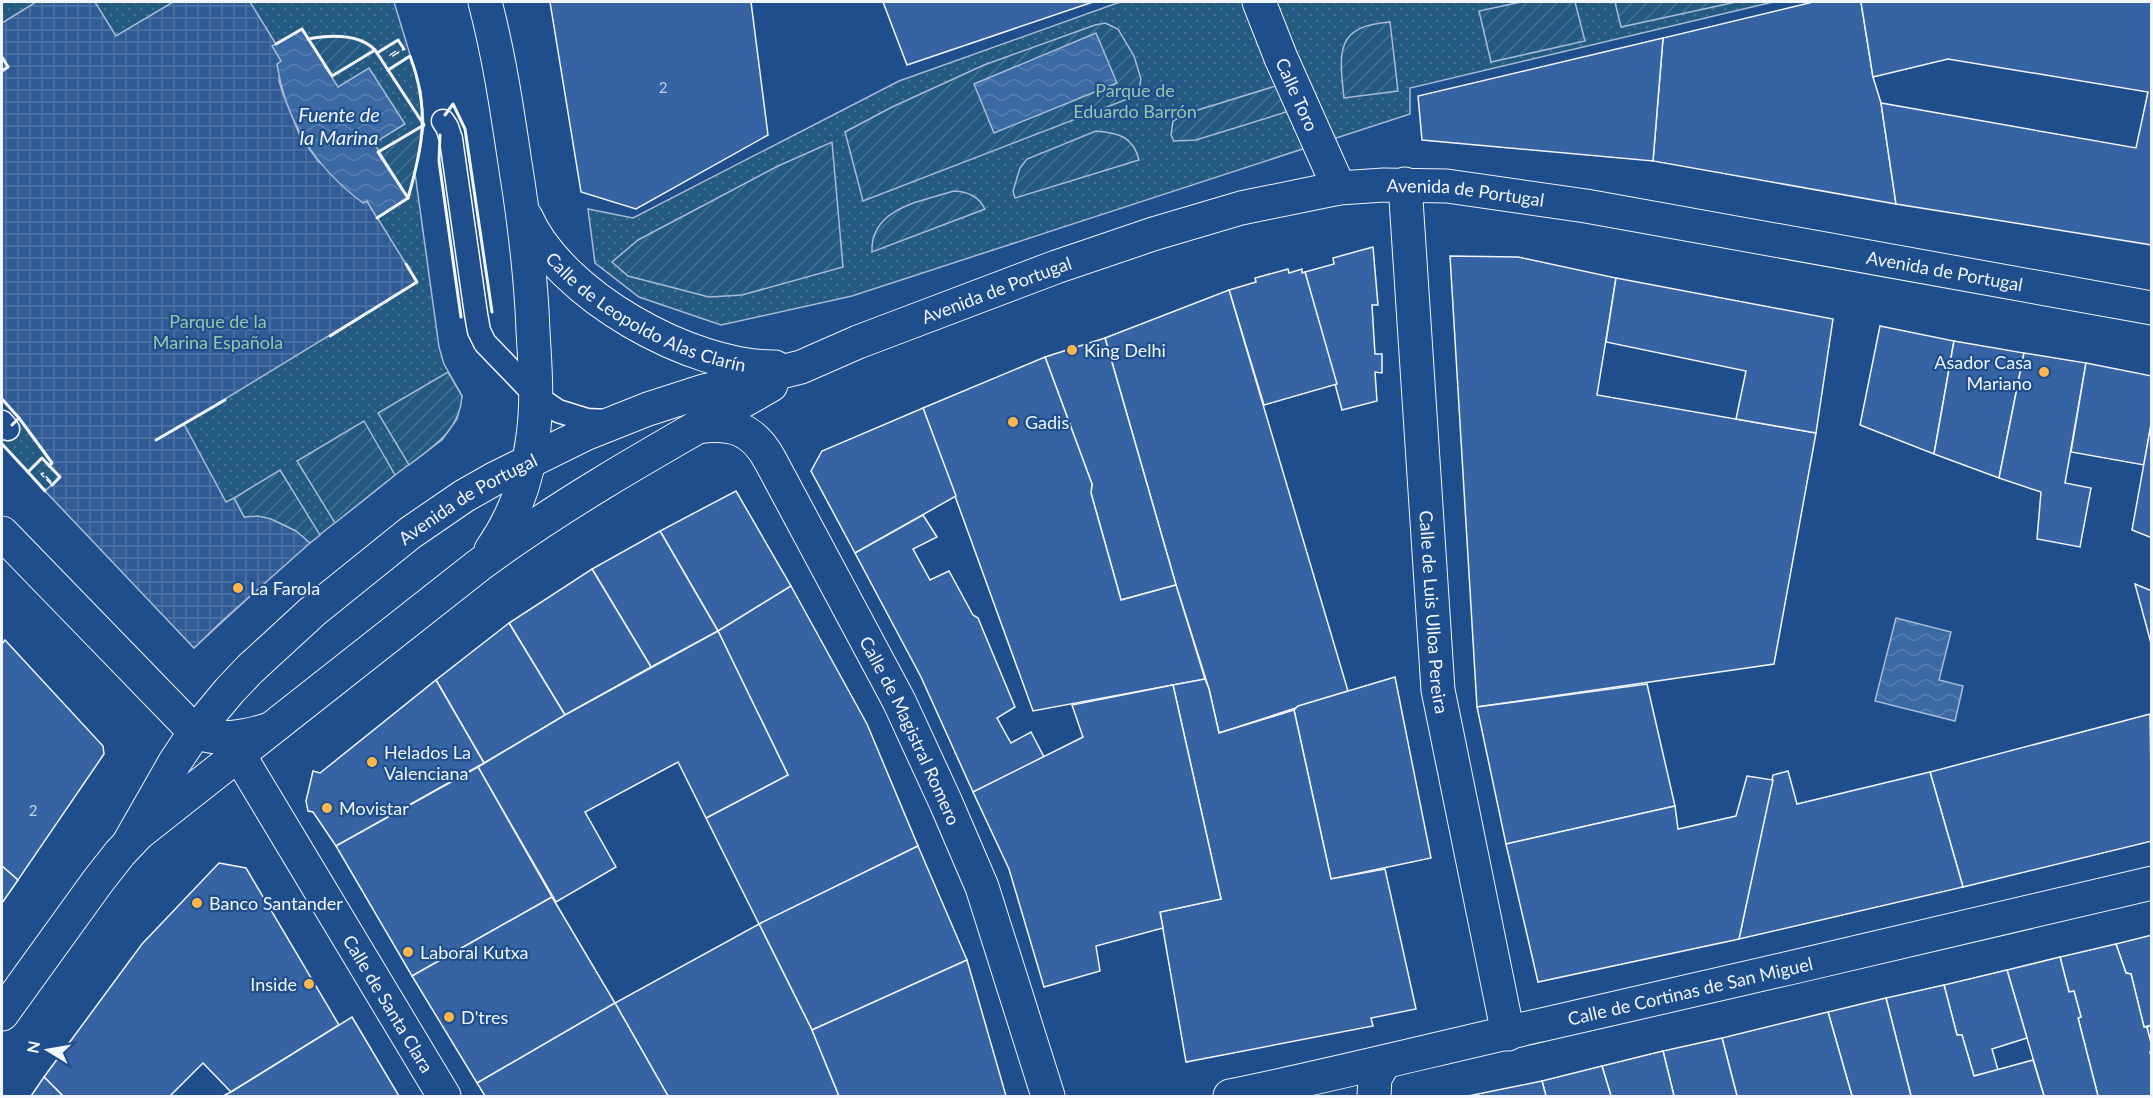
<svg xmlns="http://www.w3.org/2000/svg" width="2153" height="1098" viewBox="0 0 2153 1098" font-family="Lato,sans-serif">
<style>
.park{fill:url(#park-dots);stroke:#a8bbd7;stroke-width:1.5}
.garden{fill:url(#garden-furrows);stroke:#a8bbd7;stroke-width:1.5}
.plaza{fill:url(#plaza-grid);stroke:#a8bbd7;stroke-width:1.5}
.water{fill:url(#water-waves);stroke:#a8bbd7;stroke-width:1.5}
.building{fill:#3563a3;stroke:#f2f6ff;stroke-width:1.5}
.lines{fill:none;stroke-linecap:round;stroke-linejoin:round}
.lane-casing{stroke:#f2f6ff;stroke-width:25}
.street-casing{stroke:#f2f6ff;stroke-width:35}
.secondary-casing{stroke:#f2f6ff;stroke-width:35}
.lane{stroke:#1f4e8c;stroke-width:22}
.street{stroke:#1f4e8c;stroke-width:33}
.secondary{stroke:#1f4e8c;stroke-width:33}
.fence{stroke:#f2f6ff;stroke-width:1.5;stroke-dasharray:8 3;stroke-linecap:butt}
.wall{stroke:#f2f6ff;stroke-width:3}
.poi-dot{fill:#ffb74d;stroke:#1f4e8c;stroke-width:2}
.labels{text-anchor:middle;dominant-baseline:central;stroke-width:4.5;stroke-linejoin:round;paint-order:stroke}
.number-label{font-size:15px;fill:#c3d1e8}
.park-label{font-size:18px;fill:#97c8a6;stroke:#1f4e8c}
.street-label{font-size:18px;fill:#f2f6ff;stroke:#1f4e8c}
.poi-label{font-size:18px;fill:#f2f6ff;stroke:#1f4e8c;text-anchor:start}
.water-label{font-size:20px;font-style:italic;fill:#f2f6ff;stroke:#1f4e8c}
</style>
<defs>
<pattern id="park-dots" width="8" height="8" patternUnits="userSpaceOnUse" patternTransform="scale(1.5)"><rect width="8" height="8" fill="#245a82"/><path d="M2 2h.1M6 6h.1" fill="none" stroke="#447295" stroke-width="1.8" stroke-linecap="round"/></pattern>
<pattern id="garden-furrows" width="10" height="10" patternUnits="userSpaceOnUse" patternTransform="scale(1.5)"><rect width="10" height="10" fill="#245a82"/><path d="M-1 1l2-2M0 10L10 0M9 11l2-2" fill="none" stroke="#447295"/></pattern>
<pattern id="plaza-grid" width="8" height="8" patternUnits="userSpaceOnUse" patternTransform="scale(1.5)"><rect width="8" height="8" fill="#305b95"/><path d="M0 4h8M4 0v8" fill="none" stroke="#4e73a5"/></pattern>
<pattern id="water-waves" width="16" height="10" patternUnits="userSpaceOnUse" patternTransform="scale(1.5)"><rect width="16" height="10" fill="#3b69a3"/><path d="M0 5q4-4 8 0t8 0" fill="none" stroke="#587fb1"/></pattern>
</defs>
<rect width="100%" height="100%" fill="#1f4e8c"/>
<g class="park">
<polygon points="2,2 394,2 421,91 424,125 415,173 439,347 444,364 462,396 457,419 442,440 395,475 298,552 194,648 2,444 2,435 19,418 2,399"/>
<polygon points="1120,2 1773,2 1410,88 1410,114 852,296 721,325 639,297 595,263 588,209 633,218 899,81"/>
</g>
<g class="garden">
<polygon points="1521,2 1575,2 1585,41 1491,62 1479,11"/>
<polygon points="1615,2 1736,2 1621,27"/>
<path d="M 1390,22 L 1398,91 L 1344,98 C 1339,52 1335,26 1390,22 Z"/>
<polygon points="1105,23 1118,29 1134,56 1141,79 1138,95 863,201 845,132 892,107 984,65 1095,25"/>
<path d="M 324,36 C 342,36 362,37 375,50 L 332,76 L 308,39 Z"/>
<polygon points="1282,84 1309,105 1196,140 1174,141 1171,135 1173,121 1185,114"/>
<polygon points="424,125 420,151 408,198 379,152"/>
<path d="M 1096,131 C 1118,133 1133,136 1139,160 L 1015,198 L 1013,191 L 1020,168 L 1027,159 Z"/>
<polygon points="832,142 843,267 742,295 709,297 628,276 612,262 638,240 778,166"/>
<path d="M 954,191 C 969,192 978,196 985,209 L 872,252 C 870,208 922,201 954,191 Z"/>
<path d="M 448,372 L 462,396 C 460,430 434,446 409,465 L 378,413 Z"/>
<polygon points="364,421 395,475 335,523 297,461"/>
<path d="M 280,470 L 320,535 L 310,543 C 290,526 271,516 244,517 L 234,498 Z"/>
</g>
<polygon class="plaza" points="36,2 95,2 116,36 173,2 250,2 276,44 281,61 279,81 283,94 300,136 318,161 367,201 417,282 184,424 226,502 234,498 244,517 258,516 271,519 296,531 310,543 222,621 194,648 45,491 60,477 49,466 52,462 19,418 2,399 2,23"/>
<g class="water">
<path d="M 302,29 L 338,87 L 369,68 L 405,124 L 374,143 L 408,198 L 377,218 L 367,201 L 363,203 C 316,168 286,122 277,64 L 281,61 L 272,46 Z"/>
<polygon points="1096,33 1117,83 994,133 974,84"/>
<polygon points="1896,618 1951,632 1939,680 1963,686 1955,721 1875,701"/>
</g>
<g class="building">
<polygon points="550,2 751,2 768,135 636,209 581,192"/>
<polygon points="883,2 1093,2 907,65"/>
<polygon points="1813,2 1861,2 1873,77 1881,103 1896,204 1653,161 1663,38"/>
<polygon points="1861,2 2152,2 2152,245 1896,204 1881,103 2136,148 2148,92 1948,59 1873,77"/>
<polygon points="1663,38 1653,161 1422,140 1418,96"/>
<polygon points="1373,247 1378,305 1372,305 1375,354 1382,354 1382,373 1375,372 1377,401 1342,410 1305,272 1334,264 1333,258"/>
<polygon points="1450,256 1518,257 1616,278 1597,395 1816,433 1774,664 1477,707"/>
<polygon points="1288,269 1289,273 1302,269 1302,273 1305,272 1337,384 1264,405 1229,290 1256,282 1255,278"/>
<polygon points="1616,278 1833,319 1816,433 1736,419 1746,371 1606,342"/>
<polygon points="1229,290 1348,691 1219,733 1209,689 1176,585 1105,338"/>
<polygon points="1880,326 1954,341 1934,454 1860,425"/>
<polygon points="1105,338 1176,585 1121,600 1091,493 1092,484 1045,357"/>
<polygon points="1954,341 2024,353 1999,478 1934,454"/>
<polygon points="2024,353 2086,363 2065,483 2091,488 2080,547 2037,539 2041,492 1999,478"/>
<polygon points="1045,357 1092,484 1091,493 1121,600 1176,585 1205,679 1033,711 923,408"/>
<polygon points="2086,363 2152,376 2152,419 2144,465 2071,452"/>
<polygon points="923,408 956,496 855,553 811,471 822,451"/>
<polygon points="2152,419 2152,538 2132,530"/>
<polygon points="736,491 791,586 718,631 660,531"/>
<polygon points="923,515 937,537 913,549 930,580 949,571 973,615 978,618 1015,707 997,718 1011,743 1031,732 1044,757 973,792 921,677 855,553"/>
<polygon points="660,531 718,631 651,667 592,569"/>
<polygon points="592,569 651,667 565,715 509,623"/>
<polygon points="2135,584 2152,591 2152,647"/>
<polygon points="791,586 867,724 918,846 759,924 706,818 788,775 718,631"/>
<polygon points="509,623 565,715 484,763 436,680"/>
<polygon points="718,631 788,775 706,818 678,762 585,812 616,867 556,902 478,767 565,715"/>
<polygon points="5,640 103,746 104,754 18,880 2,866 2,644"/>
<polygon points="1395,677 1431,858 1331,879 1294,710 1298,706"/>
<polygon points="1205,679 1209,689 1219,733 1294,710 1331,879 1385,869 1416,1009 1371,1018 1373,1026 1186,1062 1160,912 1221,899 1173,685"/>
<polygon points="436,680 484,763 336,846 313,812 308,811 306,801 313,771 320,773"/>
<polygon points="1647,684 1675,806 1506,844 1477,707"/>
<polygon points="1173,685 1221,899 1160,912 1163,928 1096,946 1100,971 1044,987 1009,869 973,792 1083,737 1072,705"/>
<polygon points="2150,714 2152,841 1963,887 1930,772"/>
<polygon points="478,767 552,897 412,976 336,846"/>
<polygon points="1788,771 1797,804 1930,772 1963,887 1739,939 1773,775"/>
<polygon points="1747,776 1773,780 1739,939 1538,982 1506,844 1675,806 1678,829 1736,816"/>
<polygon points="918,846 967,960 812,1030 759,924"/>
<polygon points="219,863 246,868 339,1025 231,1092 203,1063 170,1096 63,1096 44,1077 142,944"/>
<polygon points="2,866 18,880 2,903"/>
<polygon points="552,897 615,1003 477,1083 412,976"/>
<polygon points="759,924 812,1030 839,1096 668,1096 615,1003"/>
<polygon points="2152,935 2152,1025 2144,1027 2131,974 2126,973 2116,944"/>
<polygon points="2116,944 2126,973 2131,974 2144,1027 2147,1027 2152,1046 2152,1052 2150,1052 2152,1061 2152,1096 2098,1096 2078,1018 2081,1017 2074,991 2069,992 2060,957"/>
<polygon points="2060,957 2069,992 2074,991 2081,1017 2078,1018 2098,1096 2044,1096 2007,970"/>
<polygon points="967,960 1006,1096 839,1096 812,1030"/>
<polygon points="2007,970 2027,1038 1992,1049 1998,1070 1974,1076 1962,1035 1957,1035 1944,985"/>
<polygon points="1944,985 1957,1035 1962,1035 1974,1076 2033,1060 2044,1096 1911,1096 1886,998"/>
<polygon points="1886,998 1911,1096 1852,1096 1828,1012"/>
<polygon points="615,1003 668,1096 485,1096 477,1083"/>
<polygon points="1828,1012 1852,1096 1737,1096 1722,1038"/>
<polygon points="352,1017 399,1096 223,1096 231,1092"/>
<polygon points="2152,1025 2152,1046 2147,1027"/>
<polygon points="1722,1038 1737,1096 1674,1096 1663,1051"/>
<polygon points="1663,1051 1674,1096 1611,1096 1602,1066"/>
<polygon points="1602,1066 1611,1096 1546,1096 1542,1081"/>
<polygon points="44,1077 63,1096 31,1096"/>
<polygon points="1542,1081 1546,1096 1468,1096"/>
</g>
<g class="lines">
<g class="lane-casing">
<g id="lane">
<polyline points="443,121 447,127 451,139 476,314 479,331 485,343 536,396 558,411 587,420 608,421"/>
<polyline points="2,422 8,429"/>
</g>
</g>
<g class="street-casing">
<g id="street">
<path id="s1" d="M 1259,2 L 1281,58 L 1339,188"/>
<path id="s2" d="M 1405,184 L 1438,690 L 1508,1034"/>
<path id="s3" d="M 697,427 C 731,422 753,428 770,460 L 899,701 L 946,803 L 982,887 L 1048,1096"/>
<path id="s4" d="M 239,755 L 444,1096"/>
<path id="s5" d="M 1230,1096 C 1338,1074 1443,1047 1550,1023 C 1751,977 1951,931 2152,883"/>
<polyline points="1374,1096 1375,1078 1384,1063"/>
</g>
</g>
<g class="secondary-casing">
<g id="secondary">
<path d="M 485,2 C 499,55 507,109 515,163 C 524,219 531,274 533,331 C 535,366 538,401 533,436 C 528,478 515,516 491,550"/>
<path id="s6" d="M 526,217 C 560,295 691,368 775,367"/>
<path d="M 2,533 L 195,732 C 219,741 242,738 267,730"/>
<path id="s7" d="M 130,841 L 175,762 L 195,732 L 230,690 L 250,669 L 312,612 L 410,533 L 464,496 L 494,479 L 585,434 L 648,409 L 704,391 L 801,367 L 858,342 L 1056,267 L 1153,234 L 1241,208 L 1339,188 L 1384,185 L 1447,186 L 1586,206 L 2152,308"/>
<path d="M 2,1014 L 98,881 L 120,853 L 139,833 L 479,565 C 571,497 672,442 771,385"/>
</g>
</g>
<use href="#lane" class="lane"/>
<use href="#street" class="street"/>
<use href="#secondary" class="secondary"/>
<g class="fence">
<polyline points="396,51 390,55 391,57 404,49"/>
<polyline points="52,485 41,474 43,473 52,483"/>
</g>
<g class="wall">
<path d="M 308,39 C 330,35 358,33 375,50"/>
<polyline points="276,44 302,29 332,76 375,50 424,125 378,152 408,198 377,218"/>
<polyline points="377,53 398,40 404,49"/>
<polyline points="2,57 8,67 2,71"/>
<path d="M 388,70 L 410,56 C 430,109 423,146 408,198"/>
<polyline points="445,115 453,104 465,129 492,312"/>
<polyline points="440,135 439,161 461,317"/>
<polyline points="330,336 417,282 406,264"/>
<polyline points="2,399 19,418 12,425"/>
<polyline points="19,418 52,463 49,466"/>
<polyline points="156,440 225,400"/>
<polyline points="2,444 28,472"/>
<polyline points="45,491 28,472 42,458 60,477 52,485"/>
</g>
</g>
<g class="poi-dot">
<circle cx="1072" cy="350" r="6"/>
<circle cx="2044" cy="372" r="6"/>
<circle cx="1013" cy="422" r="6"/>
<circle cx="238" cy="588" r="6"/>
<circle cx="372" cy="762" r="6"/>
<circle cx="327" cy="808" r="6"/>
<circle cx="197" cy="903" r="6"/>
<circle cx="408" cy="952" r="6"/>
<circle cx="309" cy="984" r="6"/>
<circle cx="449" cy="1017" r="6"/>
</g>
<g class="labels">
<g class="number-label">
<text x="663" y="87">2</text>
<text x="33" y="810">2</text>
</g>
<g class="park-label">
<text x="1135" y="90">Parque de<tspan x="1135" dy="21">Eduardo Barrón</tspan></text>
<text x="218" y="321">Parque de la<tspan x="218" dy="21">Marina Española</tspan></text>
</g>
<g class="street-label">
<text stroke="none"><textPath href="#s1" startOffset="100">Calle Toro</textPath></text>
<text stroke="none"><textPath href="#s7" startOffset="1544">Avenida de Portugal</textPath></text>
<text stroke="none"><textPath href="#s7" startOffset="2030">Avenida de Portugal</textPath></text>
<text stroke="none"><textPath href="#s7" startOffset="1059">Avenida de Portugal</textPath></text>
<text stroke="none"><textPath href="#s6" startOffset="159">Calle de Leopoldo Alas Clarín</textPath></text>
<text stroke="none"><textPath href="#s7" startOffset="488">Avenida de Portugal</textPath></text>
<text stroke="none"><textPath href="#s2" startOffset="429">Calle de Luis Ulloa Pereira</textPath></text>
<text stroke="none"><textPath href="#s3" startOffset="392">Calle de Magistral Romero</textPath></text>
<text stroke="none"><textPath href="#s5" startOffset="472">Calle de Cortinas de San Miguel</textPath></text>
<text stroke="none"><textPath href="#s4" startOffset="290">Calle de Santa Clara</textPath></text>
</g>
<g class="poi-label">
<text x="1084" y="350">King Delhi</text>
<text x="2032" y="362" text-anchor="end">Asador Casa<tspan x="2032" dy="21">Mariano</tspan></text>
<text x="1025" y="422">Gadis</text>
<text x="250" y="588">La Farola</text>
<text x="384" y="752">Helados La<tspan x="384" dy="21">Valenciana</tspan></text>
<text x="339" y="808">Movistar</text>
<text x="209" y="903">Banco Santander</text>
<text x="420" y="952">Laboral Kutxa</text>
<text x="297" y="984" text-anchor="end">Inside</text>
<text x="461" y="1017">D'tres</text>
</g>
<g class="water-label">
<text x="339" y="114">Fuente de<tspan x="339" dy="23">la Marina</tspan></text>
</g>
</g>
<rect width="2153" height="1098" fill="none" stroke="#f2f6ff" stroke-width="6"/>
<g transform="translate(48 1050) rotate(281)" stroke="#1f4e8c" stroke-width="4.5" paint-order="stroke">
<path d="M0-4.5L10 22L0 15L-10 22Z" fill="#f2f6ff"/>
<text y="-9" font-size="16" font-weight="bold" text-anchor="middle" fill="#f2f6ff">N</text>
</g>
</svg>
